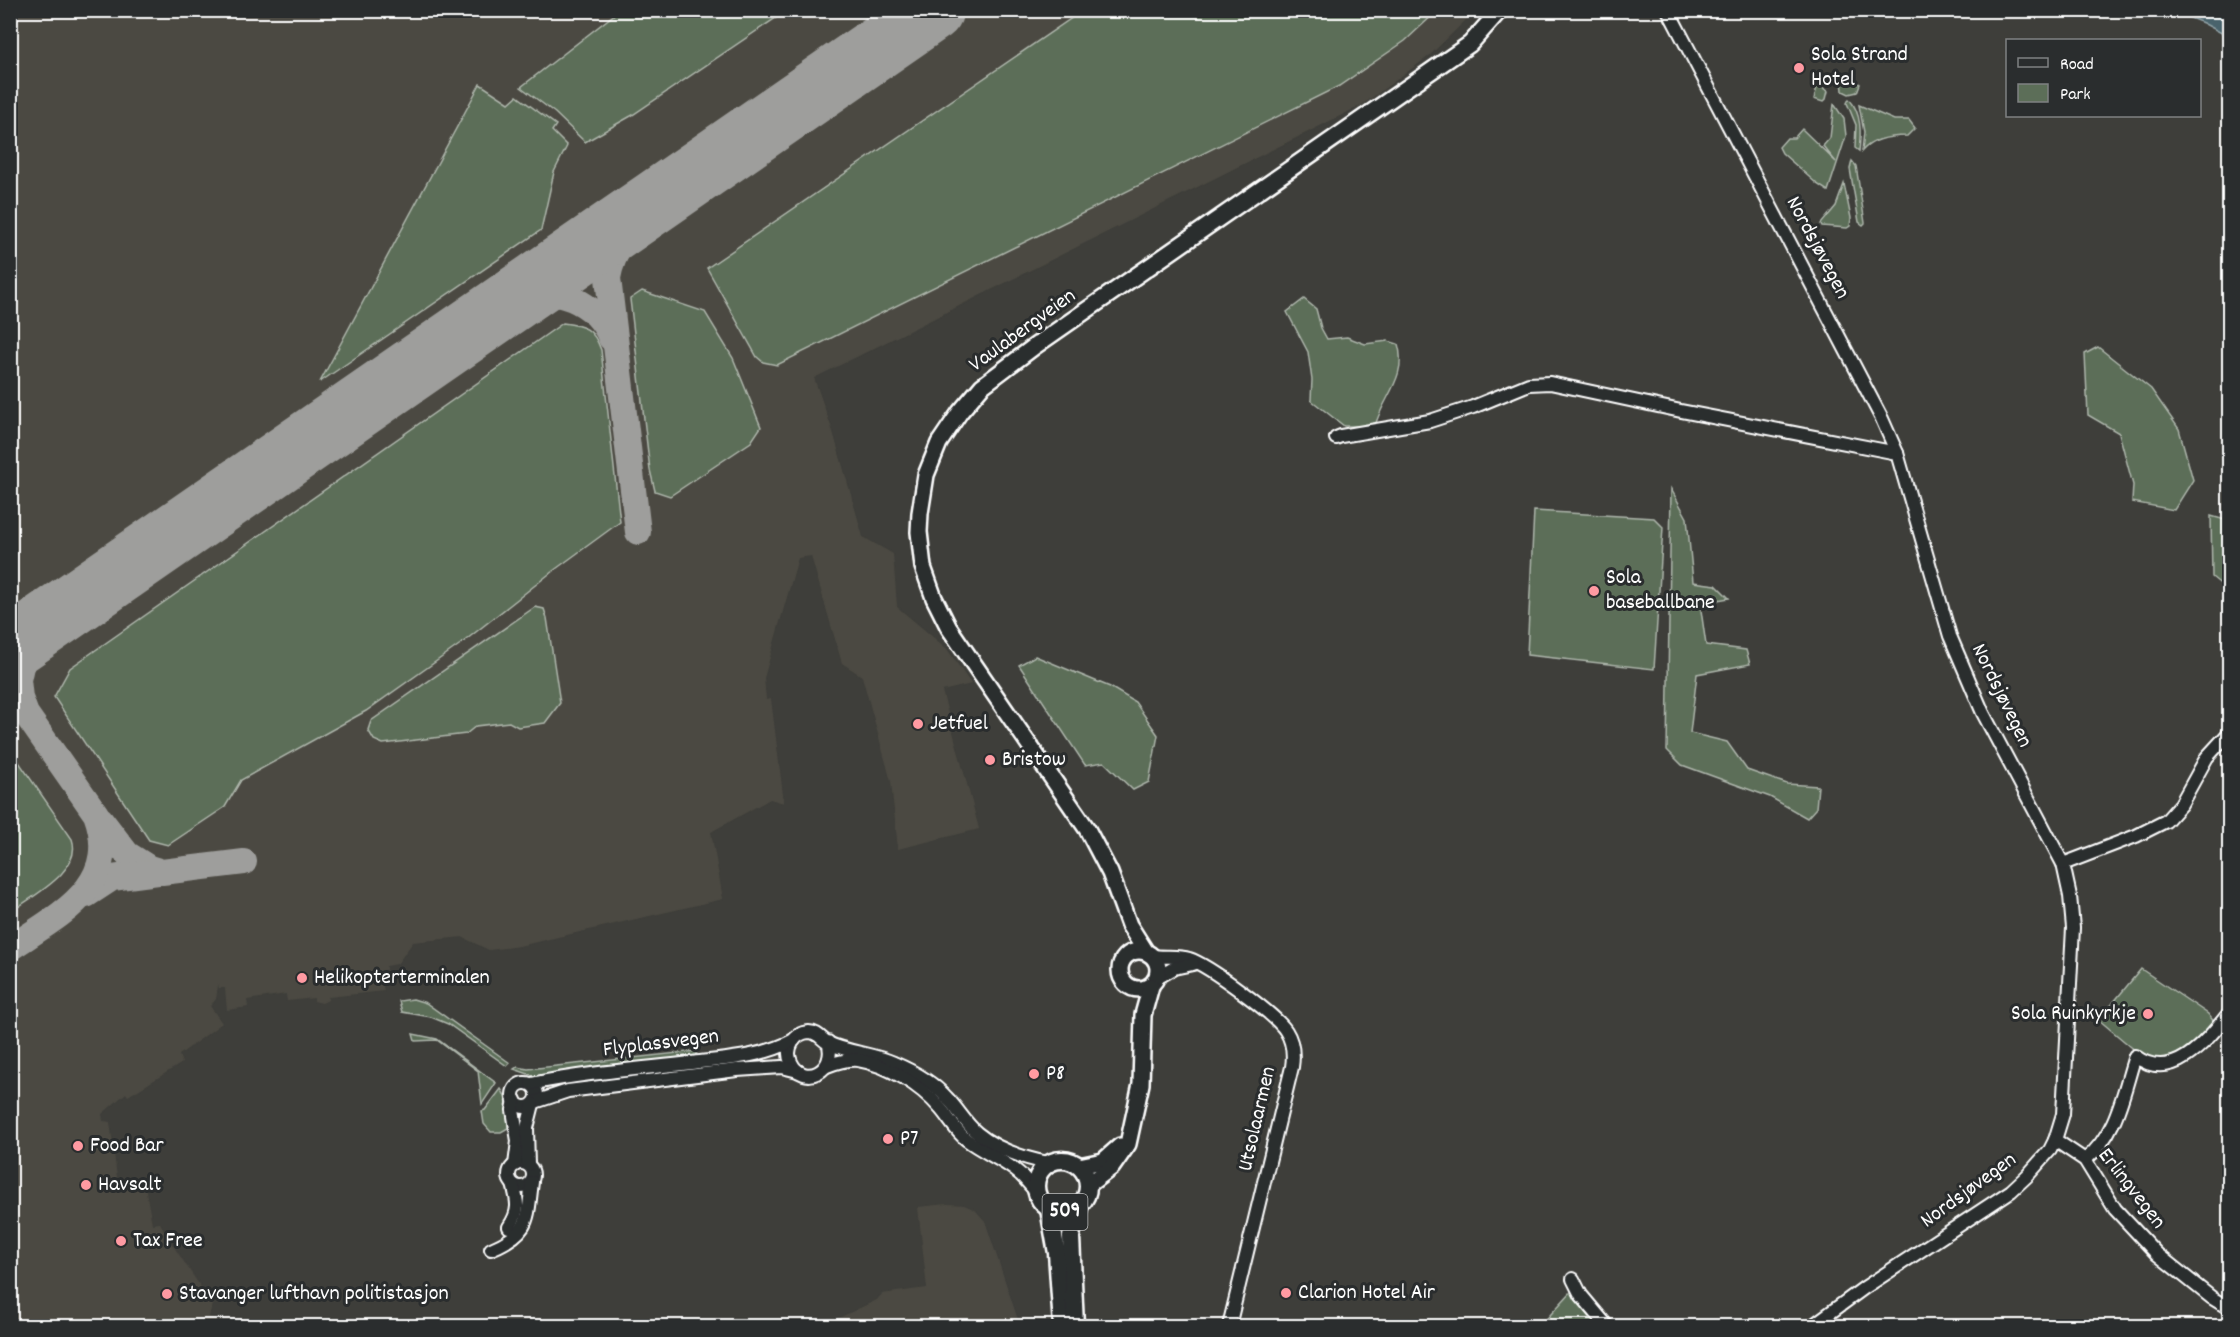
<svg xmlns="http://www.w3.org/2000/svg" width="2240" height="1337" viewBox="0 0 2240 1337" font-family="Dekko,sans-serif">
<style>
.built{fill:#4c4a42}
.green{fill:#5c6e58;stroke:#aeb6ac;stroke-width:1.5}
.water{fill:#48646c;stroke:#91a2a7;stroke-width:1.5}
.lines{fill:none;stroke-linecap:round;stroke-linejoin:round}
.taxiway{stroke:#9e9e9c;stroke-width:26}
.runway{stroke:#9e9e9c;stroke-width:63}
.minor-casing{stroke:#fff;stroke-width:16}
.major-casing{stroke:#fff;stroke-width:20}
.highway-casing{stroke:#fff;stroke-width:21}
.minor{stroke:#2a2d2e;stroke-width:12}
.major{stroke:#2a2d2e;stroke-width:15}
.highway{stroke:#2a2d2e;stroke-width:16}
.poi-dot{fill:#ff9aa2;stroke:#2a2d2e;stroke-width:2}
.labels{text-anchor:middle;dominant-baseline:central;stroke-width:6;stroke-linejoin:round;paint-order:stroke}
.shield{fill:#2a2d2e;stroke:#bfc0c0;stroke-width:1.5}
.shield-label{font-size:21px;font-weight:bold;fill:#fff}
.poi-label{font-size:22px;fill:#fff;stroke:#2a2d2e;text-anchor:start}
.street-label{font-size:22px;fill:#fff;stroke:#2a2d2e}
</style>
<rect width="100%" height="100%" fill="#3e3e3a"/>
<filter id="ink" filterUnits="userSpaceOnUse"><feTurbulence type="fractalNoise" baseFrequency=".0167" numOctaves="2"/><feDisplacementMap in="SourceGraphic" scale="12" xChannelSelector="R" yChannelSelector="G"/><feConvolveMatrix kernelMatrix="1 2 1 2 8 2 1 2 1" color-interpolation-filters="sRGB"/></filter>
<g filter="url(#ink)">
<g class="built">
<polygon points="10,11 1475,11 1429,56 1362,105 814,378 833,432 863,537 893,554 897,607 947,649 971,684 942,691 979,829 898,849 891,781 862,676 842,663 811,556 798,558 764,678 766,700 771,699 784,803 770,799 711,832 723,899 519,946 489,950 462,937 413,942 397,964 386,966 386,970 379,971 384,991 328,997 328,1000 322,1003 314,1001 314,998 287,1001 286,994 247,1000 248,1007 227,1010 225,988 219,988 218,985 216,999 210,1006 222,1023 179,1055 182,1063 128,1096 126,1093 102,1114 103,1121 110,1122 118,1185 130,1183 145,1186 152,1224 160,1223 170,1241 212,1304 209,1317 228,1326 232,1318 250,1326 11,1326"/>
<polygon points="947,1204 964,1205 975,1210 985,1221 1020,1326 822,1326 877,1300 882,1294 927,1288 918,1207"/>
</g>
<g class="green">
<polygon points="620,10 786,10 786,11 631,116 585,142 555,113 521,87"/>
<polygon points="1082,11 1437,11 1405,41 1339,86 777,365 763,362 757,357 707,268"/>
<polygon points="1845,77 1860,84 1857,92 1849,94 1843,91 1842,79"/>
<polygon points="480,84 509,103 517,96 556,125 552,131 567,146 554,172 541,230 320,382"/>
<polygon points="1820,86 1828,91 1826,99 1823,102 1814,99 1817,87"/>
<path d="M 1849,99 C 1862,113 1861,134 1859,151 L 1855,148 L 1856,125 L 1847,103 Z"/>
<polygon points="1834,104 1844,119 1846,136 1828,191 1817,184 1782,153 1779,147 1787,138 1794,138 1802,129 1836,162 1823,146 1830,138"/>
<path d="M 1859,105 L 1894,120 L 1909,120 L 1915,128 L 1907,136 C 1891,136 1873,138 1862,151 L 1864,132 Z"/>
<polygon points="1852,161 1856,166 1865,223 1863,225 1859,222 1850,169"/>
<polygon points="1844,184 1851,218 1850,226 1847,228 1822,226 1821,224 1836,206"/>
<polygon points="642,291 705,312 733,358 761,427 751,442 670,496 655,491 650,470 630,299"/>
<path d="M 1304,299 L 1316,309 L 1321,328 L 1327,339 L 1347,337 L 1365,344 L 1388,341 L 1398,344 C 1408,377 1383,397 1375,426 L 1344,426 L 1311,400 L 1312,380 L 1308,352 L 1287,312 Z"/>
<path d="M 563,323 C 585,326 593,328 601,350 L 620,522 L 553,571 L 462,643 L 366,711 L 241,780 L 225,807 L 168,845 L 149,840 L 54,697 L 70,668 Z"/>
<polygon points="2098,347 2151,389 2179,429 2193,480 2174,510 2132,502 2133,485 2119,433 2088,415 2085,354"/>
<polygon points="1671,489 1687,518 1693,582 1716,585 1729,598 1700,603 1706,645 1746,650 1750,664 1697,674 1690,733 1727,742 1747,770 1787,784 1818,786 1816,808 1807,818 1770,797 1682,765 1667,750"/>
<polygon points="1534,511 1654,518 1663,527 1654,669 1527,655"/>
<polygon points="2211,516 2229,521 2229,591 2212,577"/>
<polygon points="535,607 544,609 547,618 560,703 545,723 518,727 509,722 476,726 466,734 383,744 374,740 368,730 371,721"/>
<polygon points="1035,656 1110,687 1135,702 1158,735 1149,782 1133,790 1104,762 1085,765 1019,665"/>
<path d="M 10,749 L 72,839 C 83,871 32,896 11,912 Z"/>
<polygon points="2141,969 2208,1014 2215,1023 2184,1054 2150,1063 2099,1020"/>
<polygon points="413,999 426,1003 510,1063 507,1066 448,1024 431,1017 402,1012 399,1001"/>
<polygon points="413,1034 437,1039 496,1083 482,1104 478,1071 437,1040 415,1041"/>
<polygon points="697,1051 695,1058 537,1077 514,1069 517,1067 528,1069"/>
<path d="M 501,1089 C 509,1100 509,1115 508,1128 L 501,1132 L 491,1132 L 484,1124 L 482,1111 L 485,1110 Z"/>
<polygon points="1572,1291 1599,1326 1540,1326"/>
</g>
<polygon class="water" points="2173,11 2229,11 2229,37 2203,23"/>
<g class="lines">
<g class="taxiway">
<path d="M 517,298 C 554,283 597,302 611,338"/>
<path d="M 638,532 L 608,278 C 613,246 637,222 659,201"/>
<polyline points="101,820 127,854 149,868 162,872 244,862"/>
<polyline points="86,895 112,878 158,872"/>
<path d="M 10,948 C 61,914 122,885 96,814 L 26,714 L 20,698 L 18,680 L 23,657 L 35,636 L 52,620"/>
</g>
<polyline class="runway" points="10,648 932,10"/>
<g class="minor-casing">
<g id="minor">
<polyline points="1668,10 1882,419 1897,453 1950,636 1983,713 2063,864 2070,896 2073,928 2063,1114 2055,1140 2050,1150 2027,1176 2011,1191 1864,1288 1812,1326"/>
<polyline points="1336,438 1341,436 1430,421 1473,407 1529,384 1550,383 1681,411 1897,453"/>
<polyline points="2063,864 2136,836 2166,821 2181,804 2207,757 2230,732"/>
<path d="M 1152,956 C 1164,958 1178,955 1189,959 C 1208,965 1276,1015 1286,1031 C 1293,1042 1294,1054 1292,1067 L 1229,1326"/>
<polyline points="1157,978 1174,968 1193,964"/>
<path d="M 828,1042 C 838,1071 803,1088 791,1062 C 785,1049 794,1033 809,1032 C 818,1032 821,1039 828,1043 C 846,1052 874,1054 894,1063 C 913,1071 933,1082 947,1098 C 958,1109 965,1123 977,1133 C 997,1150 1023,1158 1048,1163"/>
<path d="M 827,1066 C 837,1062 847,1059 858,1060 C 888,1065 920,1085 940,1108 C 949,1118 956,1132 967,1140 C 984,1153 1005,1160 1021,1175 C 1026,1180 1031,1186 1036,1192"/>
<circle cx="525" cy="1095" r="12"/>
<path d="M 531,1084 C 583,1073 638,1069 691,1063 C 726,1059 763,1057 794,1040"/>
<polyline points="535,1102 568,1091 737,1070 782,1067 798,1071"/>
<polyline points="2055,1140 2085,1160 2115,1209 2157,1254 2212,1298 2230,1309"/>
<path d="M 2085,1160 C 2117,1134 2123,1093 2135,1056 C 2173,1085 2208,1039 2230,1012"/>
<circle cx="521" cy="1175" r="12"/>
<polyline points="515,1165 518,1141 513,1110 515,1100"/>
<polyline points="528,1165 527,1128 533,1104"/>
<path d="M 509,1227 C 520,1211 518,1202 513,1184"/>
<path d="M 491,1249 C 531,1232 527,1220 532,1182"/>
<polyline points="1573,1279 1581,1295 1607,1326"/>
</g>
</g>
<g class="major-casing">
<g id="major">
<circle cx="1139" cy="970" r="19"/>
<polyline points="1146,952 1129,925 1110,873 1087,829 949,628 934,598 923,567 919,532 920,513 926,475 939,443 960,412 982,386 1035,346 1470,44 1500,10"/>
<polyline points="1079,1166 1103,1161 1120,1146"/>
<polyline points="1088,1185 1112,1167 1128,1144 1141,1084 1143,1015 1151,986"/>
</g>
</g>
<g class="highway-casing">
<g id="highway">
<circle cx="1062" cy="1186" r="26"/>
<polyline points="1049,1209 1057,1253 1062,1326"/>
<polyline points="1075,1326 1071,1237 1073,1225 1080,1205"/>
</g>
</g>
<use href="#minor" class="minor"/>
<use href="#major" class="major"/>
<use href="#highway" class="highway"/>
</g>
</g>
<g class="poi-dot">
<circle cx="1799" cy="68" r="6"/>
<circle cx="1594" cy="591" r="6"/>
<circle cx="918" cy="724" r="6"/>
<circle cx="990" cy="760" r="6"/>
<circle cx="302" cy="978" r="6"/>
<circle cx="2148" cy="1014" r="6"/>
<circle cx="1034" cy="1074" r="6"/>
<circle cx="888" cy="1139" r="6"/>
<circle cx="78" cy="1146" r="6"/>
<circle cx="86" cy="1185" r="6"/>
<circle cx="121" cy="1241" r="6"/>
<circle cx="1286" cy="1293" r="6"/>
<circle cx="167" cy="1294" r="6"/>
</g>
<g class="labels">
<rect class="shield" x="1042.5" y="1194" width="45" height="36" rx="4.5"/>
<g class="shield-label">
<text x="1065" y="1212">509</text>
</g>
<g class="poi-label">
<text x="1811" y="55">Sola Strand<tspan x="1811" dy="25">Hotel</tspan></text>
<text x="1606" y="578">Sola<tspan x="1606" dy="25">baseballbane</tspan></text>
<text x="930" y="724">Jetfuel</text>
<text x="1002" y="760">Bristow</text>
<text x="314" y="978">Helikopterterminalen</text>
<text x="2136" y="1014" text-anchor="end">Sola Ruinkyrkje</text>
<text x="1046" y="1074">P8</text>
<text x="900" y="1139">P7</text>
<text x="90" y="1146">Food Bar</text>
<text x="98" y="1185">Havsalt</text>
<text x="133" y="1241">Tax Free</text>
<text x="1298" y="1293">Clarion Hotel Air</text>
<text x="179" y="1294">Stavanger lufthavn politistasjon</text>
</g>
<g class="street-label">
<text transform="translate(1817 248) rotate(62)">Nordsjøvegen</text>
<text transform="translate(1023 331) rotate(-36)">Vaulabergveien</text>
<text transform="translate(2001 696) rotate(64)">Nordsjøvegen</text>
<text transform="translate(661 1044) rotate(-7)">Flyplassvegen</text>
<text transform="translate(1258 1119) rotate(-77)">Utsolaarmen</text>
<text transform="translate(2131 1189) rotate(52)">Erlingvegen</text>
<text transform="translate(1969 1191) rotate(-36)">Nordsjøvegen</text>
</g>
</g>
<rect width="2240" height="1337" fill="none" stroke="#2a2d2e" stroke-width="36"/>
<rect x="18" y="18" width="2204" height="1301" fill="none" stroke="#fff" stroke-width="2" filter="url(#ink)"/>
<rect x="2006" y="39" width="195" height="78" fill="#2a2d2e" stroke="#7f8182" stroke-width="1.5"/>
<rect x="2018" y="58" width="30" height="9" fill="#2a2d2e" stroke="#7f8182" stroke-width="1.5"/>
<text x="2060" y="69" font-size="18" fill="#ffffff">Road</text>
<rect x="2018" y="84" width="30" height="18" fill="#5c6e58" stroke="#7f8182" stroke-width="1.5"/>
<text x="2060" y="99" font-size="18" fill="#ffffff">Park</text>
</svg>
